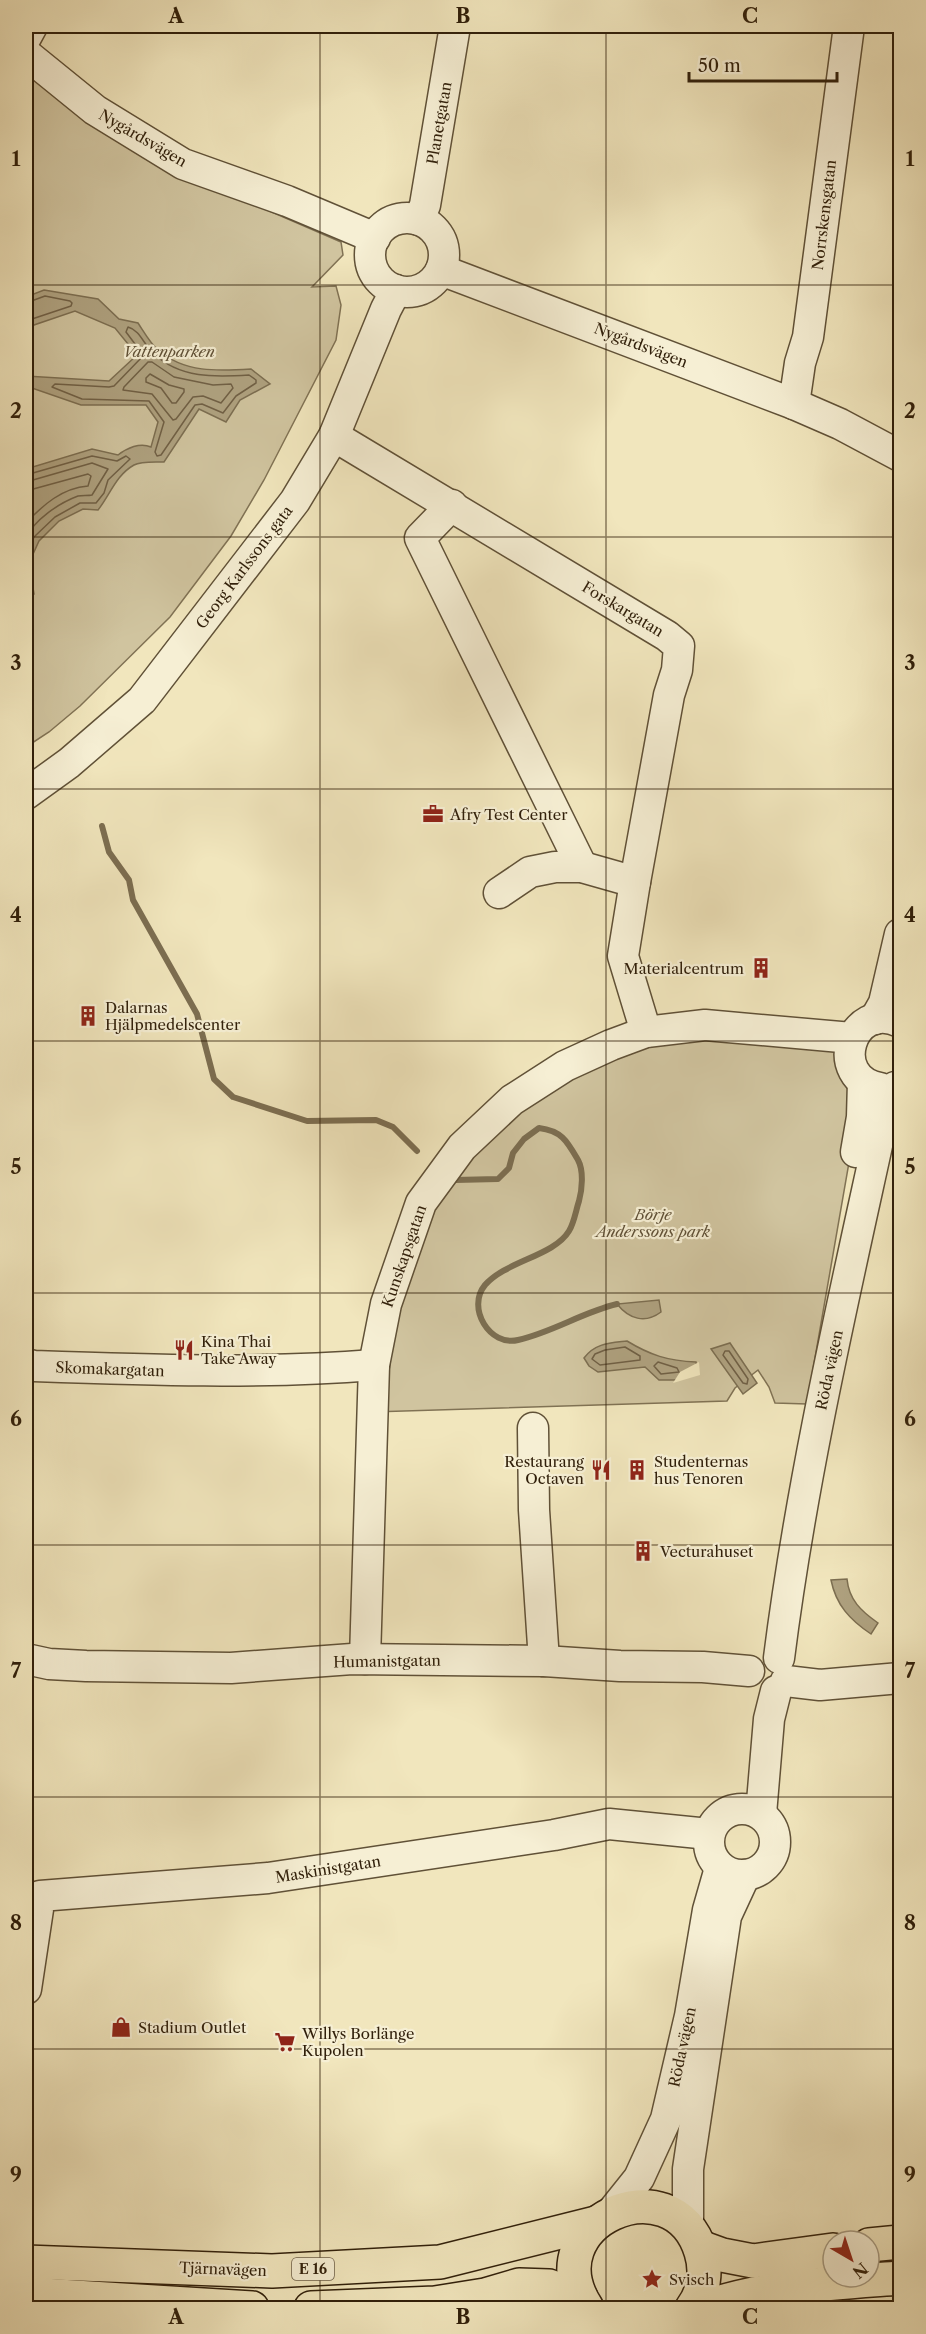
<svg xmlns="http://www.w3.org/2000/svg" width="926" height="2334" viewBox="0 0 926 2334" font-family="'Libre Caslon Text',serif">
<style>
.green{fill:#d0c49f;stroke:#807254;stroke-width:1.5}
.water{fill:#afa280;stroke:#7c6e51;stroke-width:1.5}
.pier{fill:#f1e6bd}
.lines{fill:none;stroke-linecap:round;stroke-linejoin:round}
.shore{stroke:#706045;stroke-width:1.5}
.stream{stroke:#7c6e51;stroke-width:6}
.minor-casing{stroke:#605137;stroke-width:33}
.highway-casing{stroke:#301f0a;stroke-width:36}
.minor{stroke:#f6efd4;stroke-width:30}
.highway{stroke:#f1e6bd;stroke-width:33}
.grid{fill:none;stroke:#301f0a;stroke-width:1.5;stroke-opacity:0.55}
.labels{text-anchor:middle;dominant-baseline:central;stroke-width:4.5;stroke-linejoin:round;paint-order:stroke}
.shield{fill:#f6efd4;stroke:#6b5d47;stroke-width:1.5}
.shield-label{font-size:14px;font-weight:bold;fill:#301f0a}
.street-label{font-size:15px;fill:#301f0a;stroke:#f6efd4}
.park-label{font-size:15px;font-style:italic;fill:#605137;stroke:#f6efd4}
.poi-label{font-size:15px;fill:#301f0a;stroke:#f6efd4;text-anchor:start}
.neatline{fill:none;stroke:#301f0a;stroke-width:2}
.grid-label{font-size:20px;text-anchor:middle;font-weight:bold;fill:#301f0a}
</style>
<rect width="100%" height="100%" fill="#f1e6bd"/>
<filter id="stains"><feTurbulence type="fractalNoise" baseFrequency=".00333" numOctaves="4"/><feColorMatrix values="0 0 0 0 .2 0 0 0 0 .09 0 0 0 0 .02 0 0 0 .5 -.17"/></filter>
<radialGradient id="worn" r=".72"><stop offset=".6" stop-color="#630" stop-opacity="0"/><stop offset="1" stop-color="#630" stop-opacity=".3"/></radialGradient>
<g class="green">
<polygon points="26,69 258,206 341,242 343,255 312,287 336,286 341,305 336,340 264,480 231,536 170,617 80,706 49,732 26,747"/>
<polygon points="646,1032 852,1038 863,1082 807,1404 775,1403 769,1387 758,1370 735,1388 727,1401 372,1412 386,1304 462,1147"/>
</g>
<g class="water">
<path d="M 44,290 L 98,299 L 119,319 L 138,323 C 144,332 150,343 158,350 C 184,373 218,371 251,369 L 270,384 L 240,400 L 226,422 L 199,409 L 164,462 C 155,462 141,461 134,465 C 116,475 110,495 98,510 L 83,509 L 59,521 L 39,541 L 29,563 L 34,594 L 26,603 L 26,469 L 92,449 L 118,455 C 127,448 140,442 151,447 L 158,422 L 146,405 L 81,405 L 26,386 L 26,376 L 109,381 L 137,355 L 115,328 L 75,311 L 34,325 L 26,334 L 26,297 Z"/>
<path d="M 659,1300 L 661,1312 C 645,1324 629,1319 617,1304 Z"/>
<path d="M 627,1341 C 650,1355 668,1361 696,1362 L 698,1374 L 676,1380 L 659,1380 L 645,1367 L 598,1372 L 589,1366 L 584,1358 C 595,1343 610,1343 627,1341 Z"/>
<polygon points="730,1343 757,1383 743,1394 711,1349"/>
<path d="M 847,1579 C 849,1600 861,1611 878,1623 L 871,1634 C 850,1620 836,1605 831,1580 Z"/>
</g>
<polygon class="pier" points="699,1362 700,1375 673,1383 680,1372"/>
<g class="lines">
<g class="shore">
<polyline points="26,303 45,296 70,301 72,303 71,306 32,319 26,326"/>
<path d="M 128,327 C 140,330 144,345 153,353 C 180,379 215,377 249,375 L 256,380 L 256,383 L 236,396 L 223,413 L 202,404 L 195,405 L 161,455 L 157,456 L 155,452 L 164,422 L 149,401 L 82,399 L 52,387 L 55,384 L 109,387 L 114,386 L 142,357 L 141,352 L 126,332 Z"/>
<polygon points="148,362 152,362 174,377 213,385 231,384 233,388 221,403 203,396 193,397 176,419 173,420 152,394 123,390 124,387"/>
<polygon points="150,374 169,385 184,389 184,392 176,403 172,403 161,388 146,382 146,378"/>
<polyline points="26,475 92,456 117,461 126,456 130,459 108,480 104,493 96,503 80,503 55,517 34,537 26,556"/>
<path d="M 26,482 L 92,463 L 108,469 L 92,495 C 88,496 82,495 78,496 C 59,503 34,520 26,538"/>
<path d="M 26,491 L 88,474 L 91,476 L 88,486 C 62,488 43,505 26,523"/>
<polygon points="625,1347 640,1356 640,1360 600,1365 592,1359 595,1354 605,1350"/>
<polygon points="725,1351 729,1351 748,1379 747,1384 743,1383 723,1355"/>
<polygon points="658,1362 677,1368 679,1372 661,1374 654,1366"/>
</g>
<g class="stream">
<polyline points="102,826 109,852 129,880 133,900 197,1014 214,1079 233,1097 307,1121 376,1120 393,1127 417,1151"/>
<path d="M 455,1180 L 498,1179 L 509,1168 L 513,1153 L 524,1139 L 539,1128 C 562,1131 567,1141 578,1160 C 584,1171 582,1190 579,1201 C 576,1210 574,1223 569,1231 C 554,1256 506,1261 485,1285 C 466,1308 490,1347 518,1340 C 553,1332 583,1312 617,1304"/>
</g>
<g class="minor-casing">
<g id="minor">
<polyline points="26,37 32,26"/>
<polyline points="26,54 95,110 183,164 287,201 375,238"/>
<circle cx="407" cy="255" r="37"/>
<polyline points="419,220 425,205 455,26"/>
<polyline points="441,270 794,404 840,424 900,456"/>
<polyline points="794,404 800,363 808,337 849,26"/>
<polyline points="334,436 667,636 679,646 677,670 669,695 635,882 623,956 646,1032"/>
<polyline points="452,505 420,538 582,867"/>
<polyline points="26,794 69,763 142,700 295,501 334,436 386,309 396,290"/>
<polyline points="499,893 530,872 555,867 582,867 635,882"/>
<polyline points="875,1019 884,1003 900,934"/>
<path d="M 880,1088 C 827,1079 850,999 900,1022"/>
<polyline points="856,1152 862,1117 863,1082"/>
<path d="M 26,1364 L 34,1366 C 147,1370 261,1374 374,1365"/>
<polyline points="533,1428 534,1510 544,1661"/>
<path d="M 779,1658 C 802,1476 844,1297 883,1118 L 895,1087"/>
<polyline points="26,1659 49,1664 86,1666 231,1668 352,1659 544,1661 620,1666 703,1667 749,1671"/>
<polyline points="365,1659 374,1365 386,1304 421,1203 462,1147 512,1100 565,1066 611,1045 646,1032 705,1025 852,1038"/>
<polyline points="786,1681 820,1685 900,1678"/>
<circle cx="742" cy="1842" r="33"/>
<polyline points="761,1814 769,1719 776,1691"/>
<polyline points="26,1989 40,1896 268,1878 554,1835 609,1824 709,1834"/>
<polyline points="611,2213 639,2178 666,2119 690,2016 708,1910 720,1868"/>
<polyline points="688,2228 688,2169 726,1916 745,1875"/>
</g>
</g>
<g class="highway-casing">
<g id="highway">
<polyline points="869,2245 900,2242"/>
<polyline points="700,2247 722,2255 753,2261 833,2250"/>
<polyline points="26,2262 272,2271 440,2262 596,2223"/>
<polyline points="26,2294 252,2308"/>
<polyline points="311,2308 435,2303 485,2295 519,2285 549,2286 581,2298"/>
<path d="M 587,2308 C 531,2223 673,2160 701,2252 C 707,2271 704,2292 692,2308"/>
<path d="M 702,2308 C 764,2286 834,2283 900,2278"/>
</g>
</g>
<use href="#minor" class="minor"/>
<use href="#highway" class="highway"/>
</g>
<path class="grid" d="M 320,26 L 320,2308M 606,26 L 606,2308M 26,285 L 900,285M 26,537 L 900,537M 26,789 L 900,789M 26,1041 L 900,1041M 26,1293 L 900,1293M 26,1545 L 900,1545M 26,1797 L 900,1797M 26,2049 L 900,2049"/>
<defs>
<g id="office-bare" transform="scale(1.62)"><path d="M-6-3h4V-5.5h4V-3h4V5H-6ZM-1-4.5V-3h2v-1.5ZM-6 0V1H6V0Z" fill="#8f2418" stroke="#f6efd4" stroke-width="2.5" paint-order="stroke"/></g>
<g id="building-bare" transform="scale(1.62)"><path d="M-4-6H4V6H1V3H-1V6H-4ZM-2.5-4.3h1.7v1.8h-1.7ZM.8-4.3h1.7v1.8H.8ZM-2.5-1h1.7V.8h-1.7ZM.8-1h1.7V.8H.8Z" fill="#8f2418" stroke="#f6efd4" stroke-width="2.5" paint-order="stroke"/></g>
<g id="restaurant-bare" transform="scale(1.62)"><path d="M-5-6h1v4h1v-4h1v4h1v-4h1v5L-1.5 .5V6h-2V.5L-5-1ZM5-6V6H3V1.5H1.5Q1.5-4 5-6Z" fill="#8f2418" stroke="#f6efd4" stroke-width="2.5" paint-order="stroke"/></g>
<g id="shop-bare" transform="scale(1.62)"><path d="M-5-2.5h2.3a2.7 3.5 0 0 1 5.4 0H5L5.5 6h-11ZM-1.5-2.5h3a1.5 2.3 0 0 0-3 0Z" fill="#8f2418" stroke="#f6efd4" stroke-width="2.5" paint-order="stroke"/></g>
<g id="supermarket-bare" transform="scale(1.62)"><path d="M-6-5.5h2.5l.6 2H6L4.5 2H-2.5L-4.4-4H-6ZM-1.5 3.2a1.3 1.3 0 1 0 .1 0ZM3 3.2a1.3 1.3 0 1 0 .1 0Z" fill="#8f2418" stroke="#f6efd4" stroke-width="2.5" paint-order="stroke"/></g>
<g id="sight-bare" transform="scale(1.62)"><path d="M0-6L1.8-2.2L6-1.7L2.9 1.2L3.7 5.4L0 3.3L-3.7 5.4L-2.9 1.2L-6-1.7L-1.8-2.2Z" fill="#8f2418" stroke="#f6efd4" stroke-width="2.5" paint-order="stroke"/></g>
</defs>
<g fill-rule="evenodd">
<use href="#office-bare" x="433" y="814"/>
<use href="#building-bare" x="761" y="968"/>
<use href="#building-bare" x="88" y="1016"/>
<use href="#restaurant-bare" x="184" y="1350"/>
<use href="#restaurant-bare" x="601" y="1470"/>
<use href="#building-bare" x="637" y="1470"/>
<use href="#building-bare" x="643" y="1551"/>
<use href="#shop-bare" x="121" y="2027"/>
<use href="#supermarket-bare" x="285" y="2042"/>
<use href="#sight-bare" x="652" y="2279"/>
</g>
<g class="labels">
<rect class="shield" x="292" y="2258" width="42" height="22" rx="4.5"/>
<g class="shield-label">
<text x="313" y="2269">E 16</text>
</g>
<g class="street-label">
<text transform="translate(439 123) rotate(-80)">Planetgatan</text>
<text transform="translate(143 138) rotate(30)">Nygårdsvägen</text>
<text transform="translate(824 215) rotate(-83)">Norrskensgatan</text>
<text transform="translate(641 345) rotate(21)">Nygårdsvägen</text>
<text transform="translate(244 567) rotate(-53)">Georg Karlssons gata</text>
<text transform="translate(623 609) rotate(31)">Forskargatan</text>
<text transform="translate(404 1256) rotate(-71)">Kunskapsgatan</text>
<text transform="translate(110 1369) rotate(2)">Skomakargatan</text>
<text transform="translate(829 1370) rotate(-78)">Röda vägen</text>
<text transform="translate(387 1661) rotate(-1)">Humanistgatan</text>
<text transform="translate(328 1869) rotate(-9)">Maskinistgatan</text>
<text transform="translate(682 2047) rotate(-78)">Röda vägen</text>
<text transform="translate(223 2269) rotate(2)">Tjärnavägen</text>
</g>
<g class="park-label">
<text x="169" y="351">Vattenparken</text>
<text x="653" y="1214">Börje<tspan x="653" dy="17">Anderssons park</tspan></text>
</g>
<g class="poi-label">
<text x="450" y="814">Afry Test Center</text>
<text x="744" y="968" text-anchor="end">Materialcentrum</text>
<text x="105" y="1007">Dalarnas<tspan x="105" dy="17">Hjälpmedelscenter</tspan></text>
<text x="201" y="1341">Kina Thai<tspan x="201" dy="17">Take Away</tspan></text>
<text x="584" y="1461" text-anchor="end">Restaurang<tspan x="584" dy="17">Octaven</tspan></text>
<text x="654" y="1461">Studenternas<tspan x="654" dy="17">hus Tenoren</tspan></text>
<text x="660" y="1551">Vecturahuset</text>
<text x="138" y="2027">Stadium Outlet</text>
<text x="302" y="2033">Willys Borlänge<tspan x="302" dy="17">Kupolen</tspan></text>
<text x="669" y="2279">Svisch</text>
</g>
</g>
<rect width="926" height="2334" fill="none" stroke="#f1e6bd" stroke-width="66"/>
<g transform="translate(851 2259) rotate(141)"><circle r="28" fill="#f6efd4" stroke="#a79c83" stroke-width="1.5"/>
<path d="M0-4.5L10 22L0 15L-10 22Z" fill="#8f2418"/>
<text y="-9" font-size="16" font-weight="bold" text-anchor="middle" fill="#301f0a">N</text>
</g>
<path d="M689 72v9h148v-9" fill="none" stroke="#301f0a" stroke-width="3"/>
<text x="698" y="72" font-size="18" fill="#301f0a" stroke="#f6efd4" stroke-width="4.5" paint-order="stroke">50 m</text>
<rect x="33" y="33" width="860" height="2268" class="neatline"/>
<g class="grid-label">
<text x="176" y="23">A</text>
<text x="463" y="23">B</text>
<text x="750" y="23">C</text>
<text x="16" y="166">1</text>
<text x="910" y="166">1</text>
<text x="16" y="418">2</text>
<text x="910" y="418">2</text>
<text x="16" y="670">3</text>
<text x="910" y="670">3</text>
<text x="16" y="922">4</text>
<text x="910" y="922">4</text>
<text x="16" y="1174">5</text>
<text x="910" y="1174">5</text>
<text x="16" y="1426">6</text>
<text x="910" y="1426">6</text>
<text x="16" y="1678">7</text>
<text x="910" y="1678">7</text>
<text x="16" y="1930">8</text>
<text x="910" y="1930">8</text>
<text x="16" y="2182">9</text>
<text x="910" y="2182">9</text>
<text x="176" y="2324">A</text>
<text x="463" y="2324">B</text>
<text x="750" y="2324">C</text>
</g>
<rect width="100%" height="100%" filter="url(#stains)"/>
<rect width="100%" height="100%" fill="url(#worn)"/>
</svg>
